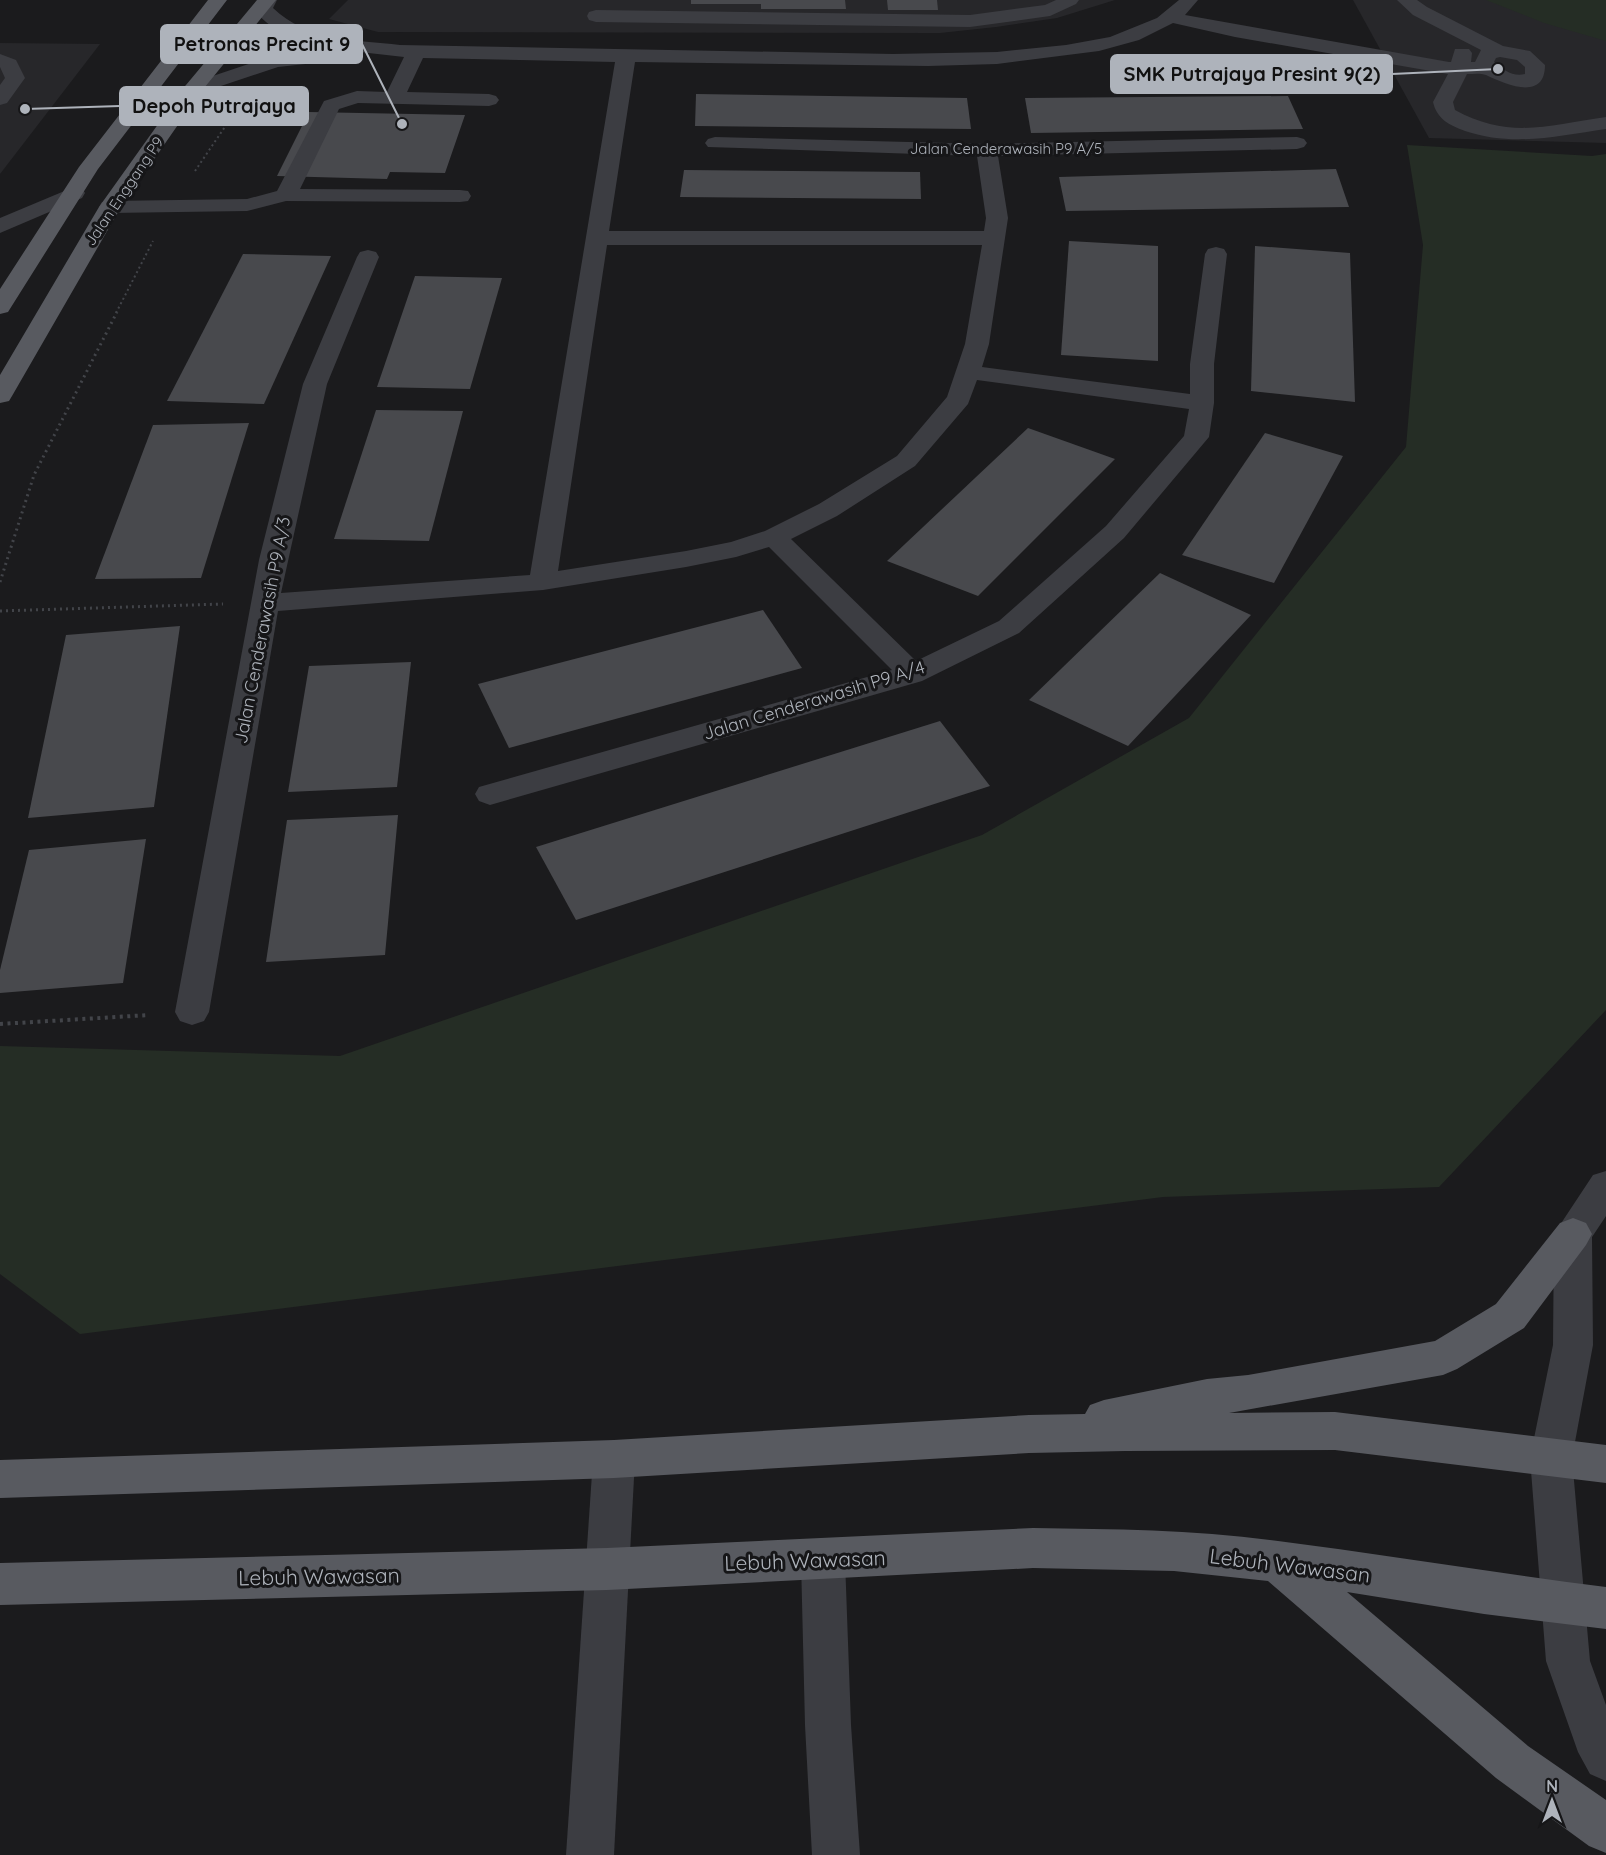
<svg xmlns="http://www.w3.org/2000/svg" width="1606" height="1855" viewBox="0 0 1606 1855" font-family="Quicksand,sans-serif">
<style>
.built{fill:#27272a}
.green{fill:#252d25}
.building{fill:#48494d}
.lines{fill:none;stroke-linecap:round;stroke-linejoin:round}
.path-far2{stroke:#424449;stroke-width:2;stroke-dasharray:2 3;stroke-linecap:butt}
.path-far1{stroke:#424449;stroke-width:3;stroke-dasharray:2 4;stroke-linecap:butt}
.path{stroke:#424449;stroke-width:4;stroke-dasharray:3 4.5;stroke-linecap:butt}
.minor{fill:#3c3d42;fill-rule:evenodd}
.major{fill:#585a60;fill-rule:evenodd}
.labels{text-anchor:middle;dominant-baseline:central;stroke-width:6;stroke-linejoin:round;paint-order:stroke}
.far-street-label{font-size:15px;fill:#aeb3bb;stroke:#161618}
.street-label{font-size:18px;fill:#aeb3bb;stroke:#161618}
.near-street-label{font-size:21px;fill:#aeb3bb;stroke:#161618}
.leader{fill:none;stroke:#aeb3bb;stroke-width:2}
.callout-dot{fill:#aeb3bb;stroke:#161618;stroke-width:2}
.callout{fill:#aeb3bb;stroke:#aeb3bb;stroke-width:2}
.callout-label{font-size:20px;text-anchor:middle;font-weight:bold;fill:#111}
</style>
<rect width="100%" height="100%" fill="#1b1b1d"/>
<g class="built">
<polygon points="348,0 1115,0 1057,18 996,27 940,33 378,32 329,19"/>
<polygon points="1353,0 1606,0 1606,143 1429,138"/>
<polygon points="0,43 100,44 0,174"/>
</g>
<g class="green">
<polygon points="1486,0 1606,0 1606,41 1544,23"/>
<polygon points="1407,145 1592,156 1606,154 1606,1010 1439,1187 1163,1197 80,1334 0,1274 0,1046 340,1056 982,835 1189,718 1406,447 1423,245"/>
</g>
<g class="building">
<polygon points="691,0 845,0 846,9 761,9 761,4 691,4"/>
<polygon points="887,0 937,0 938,10 888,10"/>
<polygon points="696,94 967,98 971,129 695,126"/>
<polygon points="1288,96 1303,129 1031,133 1025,98"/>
<polygon points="309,112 465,115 445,173 390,172 387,179 277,176"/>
<polygon points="1336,169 1349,207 1066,211 1059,177"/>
<polygon points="684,170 920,172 921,199 680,197"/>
<polygon points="1069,241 1158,246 1158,361 1061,355"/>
<polygon points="1255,246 1350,253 1355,402 1251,391"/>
<polygon points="243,254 331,256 264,404 167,401"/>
<polygon points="415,276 502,278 470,389 377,387"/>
<polygon points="376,410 463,411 429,541 334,539"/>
<polygon points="249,423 201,578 95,579 153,425"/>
<polygon points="1028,428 1115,459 978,596 887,561"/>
<polygon points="1265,433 1343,456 1274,583 1182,555"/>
<polygon points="1160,573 1251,615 1128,746 1029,700"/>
<polygon points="763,610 802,668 509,748 478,684"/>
<polygon points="180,626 154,807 28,818 66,635"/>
<polygon points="411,662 397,787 288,792 309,666"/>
<polygon points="940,721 990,786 576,920 536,847"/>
<polygon points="398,815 385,955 266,962 287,820"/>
<polygon points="146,839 123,983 0,993 0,970 29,850"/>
</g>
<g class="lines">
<g class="path-far2">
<polyline points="195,171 235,112"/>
<polyline points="116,313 153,241"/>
</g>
<g class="path-far1">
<polyline points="0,582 34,475 117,312"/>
<polyline points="0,611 223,604"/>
</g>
<polyline class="path" points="0,1024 149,1015"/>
<g class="minor">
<path d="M 259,0 L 277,0 L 273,8 C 307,41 356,40 400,45 L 893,54 L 997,52 L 1066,45 L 1110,37 L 1157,18 L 1179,0 L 1198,0 L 1185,15 L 1449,62 L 1451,62 L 1455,49 L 1469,49 L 1472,53 L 1471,62 L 1475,62 L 1481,50 L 1413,15 L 1397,0 L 1417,0 L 1427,7 L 1503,46 L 1530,51 L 1545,65 C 1545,102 1505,84 1486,75 C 1481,73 1473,74 1467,74 L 1453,102 L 1455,110 C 1510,140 1548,125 1606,117 L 1606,129 C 1558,136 1513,147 1465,131 C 1449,125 1437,119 1433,102 L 1448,74 L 1235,37 L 1173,23 L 1139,40 L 1099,51 L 997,64 L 928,66 L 635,62 L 609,231 L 984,231 L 986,218 L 977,156 L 708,147 L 705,143 L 708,139 L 715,137 L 987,144 L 1297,137 L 1304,139 L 1307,143 L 1304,147 L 1297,149 L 998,156 L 1008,218 L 989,344 L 982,367 L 1190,394 L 1190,364 L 1205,254 L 1208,249 L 1216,247 L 1224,249 L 1227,254 L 1214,364 L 1214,403 L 1209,437 L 1124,538 L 1019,633 L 922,681 L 490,805 L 479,801 L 475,794 L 479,787 L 892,670 L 769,547 L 736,557 L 686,567 L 543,590 L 278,611 L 209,1012 L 204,1021 L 192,1025 L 180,1021 L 175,1012 L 259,560 L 303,384 L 357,257 L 360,252 L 368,250 L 376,252 L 379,257 L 327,384 L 281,593 L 530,575 L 615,62 L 423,58 L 407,92 L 489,94 L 496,96 L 499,100 L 496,104 L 489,106 L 358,103 L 339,109 L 300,189 L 460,190 L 468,191 L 471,196 L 468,201 L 460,202 L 286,201 L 247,211 L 110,213 L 102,212 L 99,207 L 102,202 L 110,201 L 247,199 L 277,191 L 324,101 L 357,91 L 387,92 L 404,57 L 351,51 L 354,55 L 351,59 L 278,67 L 200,93 L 186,93 L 183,89 L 186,85 L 275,55 L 340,50 C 309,44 273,36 254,9 ZM 1500,57 L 1517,60 L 1525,67 L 1525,74 C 1513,77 1503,70 1494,62 L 1496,58 ZM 607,245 L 982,245 L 965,344 L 947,397 L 897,456 L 819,504 L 765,531 L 731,542 L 686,551 L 558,571 ZM 977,380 L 1189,409 L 1184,436 L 1106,526 L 999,621 L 916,661 L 791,539 L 837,516 L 915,466 L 968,404 Z"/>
<polygon points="1056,0 1079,0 1076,4 1050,16 970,27 596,22 589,20 587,16 589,12 596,10 970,15 1045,5"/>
<polygon points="0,54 16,60 25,78 7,103 0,105 0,85 5,78 0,67"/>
<polygon points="74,187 82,188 85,193 82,198 0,233 0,218"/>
<polygon points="1606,1171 1606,1216 1592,1237 1593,1345 1572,1458 1590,1661 1606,1705 1606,1781 1590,1774 1578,1752 1546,1661 1530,1458 1553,1345 1554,1234 1593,1175"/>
<polygon points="614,1440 629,1446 635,1459 614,1855 566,1855 593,1459 599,1446"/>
<polygon points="823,1540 838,1546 845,1560 851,1725 860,1855 812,1855 805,1725 801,1560 808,1546"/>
</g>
<g class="major">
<polygon points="208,0 227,0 98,169 8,312 0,314 0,289 79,167"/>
<polygon points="257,0 276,0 200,93 121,207 12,396 9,401 0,403 0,375 99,207 186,85"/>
<polygon points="1573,1218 1586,1223 1592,1234 1586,1245 1524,1328 1457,1369 1443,1375 1229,1413 1335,1412 1606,1445 1606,1483 1335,1450 1125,1451 1029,1453 614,1478 0,1498 0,1460 614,1440 1029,1415 1085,1414 1090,1405 1104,1400 1207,1379 1248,1375 1435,1341 1496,1304 1560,1223"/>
<path d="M 1033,1528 C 1115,1529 1196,1530 1278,1541 C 1387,1555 1496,1573 1606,1587 L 1606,1629 L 1484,1614 L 1347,1592 L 1528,1746 L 1606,1800 L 1606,1853 L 1589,1846 L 1496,1778 L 1268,1581 L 1174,1571 L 1033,1568 L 607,1590 L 0,1605 L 0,1563 L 607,1548 Z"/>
</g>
</g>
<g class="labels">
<g class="far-street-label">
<text x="1006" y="148">Jalan Cenderawasih P9 A/5</text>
<text transform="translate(124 191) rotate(-56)">Jalan Enggang P9</text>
</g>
<g class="street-label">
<text transform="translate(262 630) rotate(-79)">Jalan Cenderawasih P9 A/3</text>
<text transform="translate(814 700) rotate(-17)">Jalan Cenderawasih P9 A/4</text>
</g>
<g class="near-street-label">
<text transform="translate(805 1560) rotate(-2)">Lebuh Wawasan</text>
<text transform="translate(1290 1565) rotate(7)">Lebuh Wawasan</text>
<text transform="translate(319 1576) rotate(-1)">Lebuh Wawasan</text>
</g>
</g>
<path class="leader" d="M402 124L362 44M1498 69L1392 74M25 109L120 106"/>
<g class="callout-dot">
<circle cx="402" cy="124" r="6"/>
<circle cx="1498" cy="69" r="6"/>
<circle cx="25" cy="109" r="6"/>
</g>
<g class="callout">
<rect x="161" y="25" width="201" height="38" rx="6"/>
<rect x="1111" y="55" width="281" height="38" rx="6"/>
<rect x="120" y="87" width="188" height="38" rx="6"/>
</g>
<g class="callout-label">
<text x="262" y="51">Petronas Precint 9</text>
<text x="1252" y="81">SMK Putrajaya Presint 9(2)</text>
<text x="214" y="113">Depoh Putrajaya</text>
</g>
<g transform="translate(1552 1801)" stroke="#161618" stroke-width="4.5" paint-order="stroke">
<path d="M0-4.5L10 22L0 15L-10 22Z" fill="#aeb3bb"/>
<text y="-9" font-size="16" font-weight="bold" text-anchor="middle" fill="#aeb3bb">N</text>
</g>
</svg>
